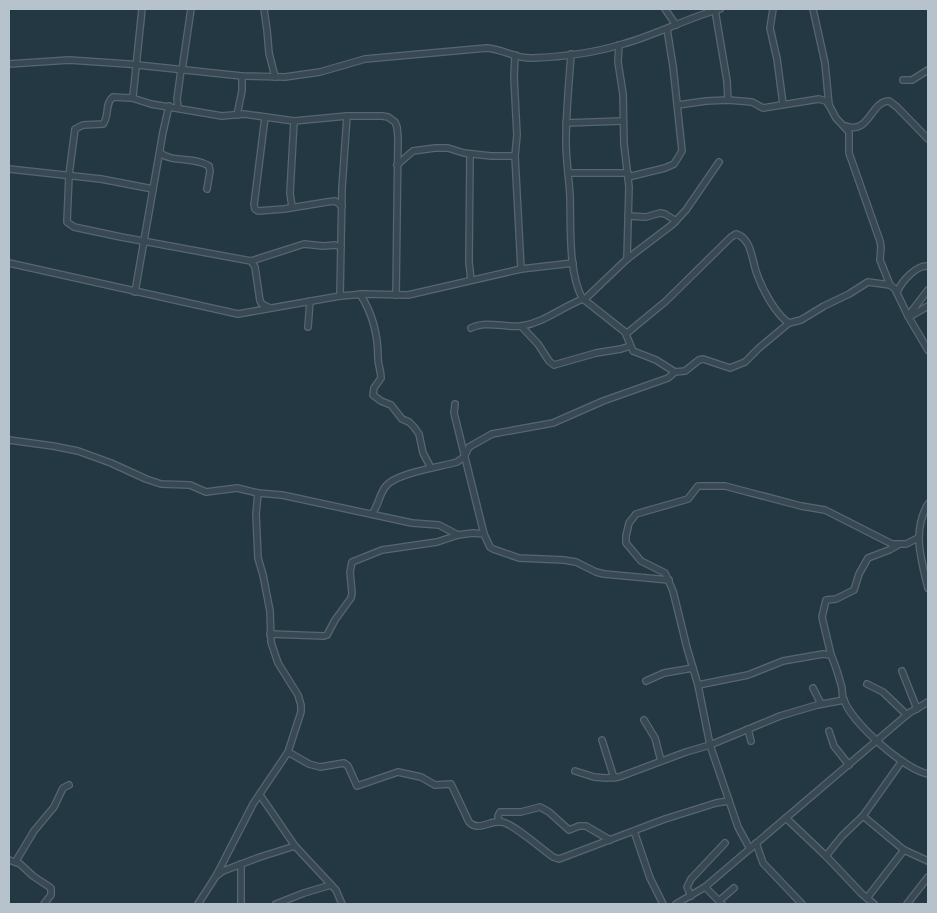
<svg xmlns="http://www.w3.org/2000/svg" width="937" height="913" viewBox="0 0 937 913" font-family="'Work Sans',sans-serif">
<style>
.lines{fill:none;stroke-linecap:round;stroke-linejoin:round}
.minor-casing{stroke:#576671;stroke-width:8}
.minor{stroke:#394953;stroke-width:5.5}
</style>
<rect width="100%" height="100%" fill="#243844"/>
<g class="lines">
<g class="minor-casing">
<g id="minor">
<path d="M 142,9 L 133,96 L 130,98 L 113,97 C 104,104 110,116 103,124 L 83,125 L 75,129 L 69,175 L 67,222 L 74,227 L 121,237 L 251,261 L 255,267 L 260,301 L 262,304 L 270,308"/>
<polyline points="264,9 267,30 269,53 275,77"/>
<polyline points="665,9 676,25"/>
<polyline points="773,9 770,28 777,59 783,104"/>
<polyline points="813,9 825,63 829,105 836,118 849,132 849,153 880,241 881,247 880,260 890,285 895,289 908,316 928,350"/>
<polyline points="715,10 727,81 728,100"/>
<polyline points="619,45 618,62 623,94 624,144 629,187 627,259"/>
<path d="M 571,54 C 569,83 566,113 566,142 C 566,160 569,178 570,196 C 571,227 568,270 582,298 L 625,332 L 633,351 L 656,360 L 675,372 L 685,371 L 699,360 L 703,359 L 730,368 L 745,362 L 759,348 L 789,323"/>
<polyline points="515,55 514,77 517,135 515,156 521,269"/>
<path d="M 9,64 L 69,60 L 128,64 L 242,76 L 285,77 L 320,72 L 365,59 L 487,48 C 502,49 517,59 532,58 C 562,57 594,53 623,44 C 656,35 687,18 720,9"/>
<polyline points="182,70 191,9"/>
<polyline points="903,80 912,80 928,70"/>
<polyline points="132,98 151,104 222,116 244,114 294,121 347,116 382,116 388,117 395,122 397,127 398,137 396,295"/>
<polyline points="678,105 706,101 728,100 752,102 763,108 819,99 826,101 829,105"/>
<polyline points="178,107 177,99 181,70"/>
<polyline points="237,115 242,91 242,76"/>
<polyline points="265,117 254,205 255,209 258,211 284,209 327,202 335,201 342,206"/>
<polyline points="566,123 622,121"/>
<path d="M 846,126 C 869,135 871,101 889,101 L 897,107 L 928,139"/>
<path d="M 160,153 C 173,163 193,156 209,166 L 210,171 L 207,189"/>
<polyline points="470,154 469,262 471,280"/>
<polyline points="397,165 413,151 435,148 448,148 464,153 491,156 515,156"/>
<polyline points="9,169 101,179 153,189"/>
<polyline points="568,173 628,173"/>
<polyline points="628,177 665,168 674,164 682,151 673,66 667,29"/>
<polyline points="292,207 290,193 294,121"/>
<polyline points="628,216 646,217 660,213 665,214 676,221"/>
<polyline points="251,261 304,244 323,246 335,245 341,247"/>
<polyline points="9,263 238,314 340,296 364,294 408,295 521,269 573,263"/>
<polyline points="135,292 163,132 169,106"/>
<path d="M 897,292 C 902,281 916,265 928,266"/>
<path d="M 360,294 C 373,314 378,335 378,358 C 378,365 381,371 381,378 L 374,388 L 373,395 L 381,401 L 391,405 L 402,419 L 409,422 L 414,427 L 419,434 L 423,453 L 431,468"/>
<polyline points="340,296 342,188 347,116"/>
<polyline points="584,300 627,259 673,224 686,210 719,162"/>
<polyline points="908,316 928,290"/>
<polyline points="909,317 928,306"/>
<polyline points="521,326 538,344 549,361 554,365 596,353 621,349 630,346"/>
<polyline points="308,327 310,301"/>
<path d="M 471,328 C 486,320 505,328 522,326 C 545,322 562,307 583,299"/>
<path d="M 626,334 L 666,301 L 731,237 L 736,234 C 752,238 752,262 757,274 C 762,289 776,315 789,323 L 801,320 L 824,306 L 849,294 L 868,282 L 890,285"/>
<polyline points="455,404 454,413 484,534"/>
<polyline points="9,440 53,446 78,451 111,463 146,479 161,484 190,485 206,492 237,488 258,493 282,495 412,523 439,525 458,535"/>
<path d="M 928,504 C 912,531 921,559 928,588"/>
<path d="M 372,514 C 379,505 379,494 386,486 C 396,473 440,467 457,462 L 464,457 L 469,447 L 492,434 L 553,423 L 603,401 L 668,378 L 675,372"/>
<polyline points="270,634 324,636 327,635 335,620 351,598 352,593 350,572 352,562 382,550 437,542 458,535 473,533 484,534 490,547 493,549 519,558 564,560 576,562 596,572 604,574 669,580"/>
<polyline points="831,655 822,617 826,600 836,599 854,590 859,574 868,558 889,550 898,545"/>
<polyline points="902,671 917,709"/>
<polyline points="646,681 664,673 693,668"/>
<polyline points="867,684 883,692 907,715"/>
<path d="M 698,685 L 748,675 L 783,661 L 823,654 L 831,655 C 836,666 839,677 842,688 C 842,692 842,696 844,700 C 852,723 904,769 928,774"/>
<polyline points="813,688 821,704"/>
<polyline points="644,720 655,738 661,761"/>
<polyline points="748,729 751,741"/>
<polyline points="829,731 834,746 849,765"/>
<polyline points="602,740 614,778"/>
<path d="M 288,752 L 309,764 L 320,767 L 344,763 L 348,766 L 357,786 L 398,772 L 421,777 L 435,785 L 451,784 L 469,822 C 478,832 490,820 502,822 C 514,824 541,849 553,857 L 559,859 L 665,819 L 716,803 L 729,801"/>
<polyline points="575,771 594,777 606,778 619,777 686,752 710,745 780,716 817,705 844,700"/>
<polyline points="260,795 295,846"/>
<polyline points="863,816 904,850 928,861"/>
<polyline points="786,818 826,856 862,894 874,904"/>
<polyline points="499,822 498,816 500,812 521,812 540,807 549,812 569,830 579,826 586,826 610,840"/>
<polyline points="634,831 650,878 663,904"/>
<polyline points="756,843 763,863 802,904"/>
<polyline points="750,849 738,827 710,745 698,685 687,648 673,591 665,573 641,561 626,543 626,536 629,523 636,514 688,499 698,486 725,486 801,506 825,510 892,544 906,544 918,538"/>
<polyline points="826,856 842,836 863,816 902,761"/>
<polyline points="9,860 20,864 33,876 51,888 51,895 44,904"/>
<polyline points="16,861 34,831 54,807 63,788 69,785"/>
<polyline points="216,876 253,804 288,752 301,712 301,705 298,695 278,663 271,642 270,611 263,575 258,558 256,514 258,493"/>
<polyline points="705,887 722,904"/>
<polyline points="691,896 687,887 691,879 725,843"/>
<polyline points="867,898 904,850"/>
<polyline points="719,901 734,888"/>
<polyline points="198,904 216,876 223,871 260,857 295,846 336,890 342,904"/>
<polyline points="241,904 241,864"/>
<polyline points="276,904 304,893 331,885"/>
<polyline points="676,904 705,887 909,713 928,702"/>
<polyline points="907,904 928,877"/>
</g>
</g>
<use href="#minor" class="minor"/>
</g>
<rect width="937" height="913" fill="none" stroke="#b6c3cd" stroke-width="20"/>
</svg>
